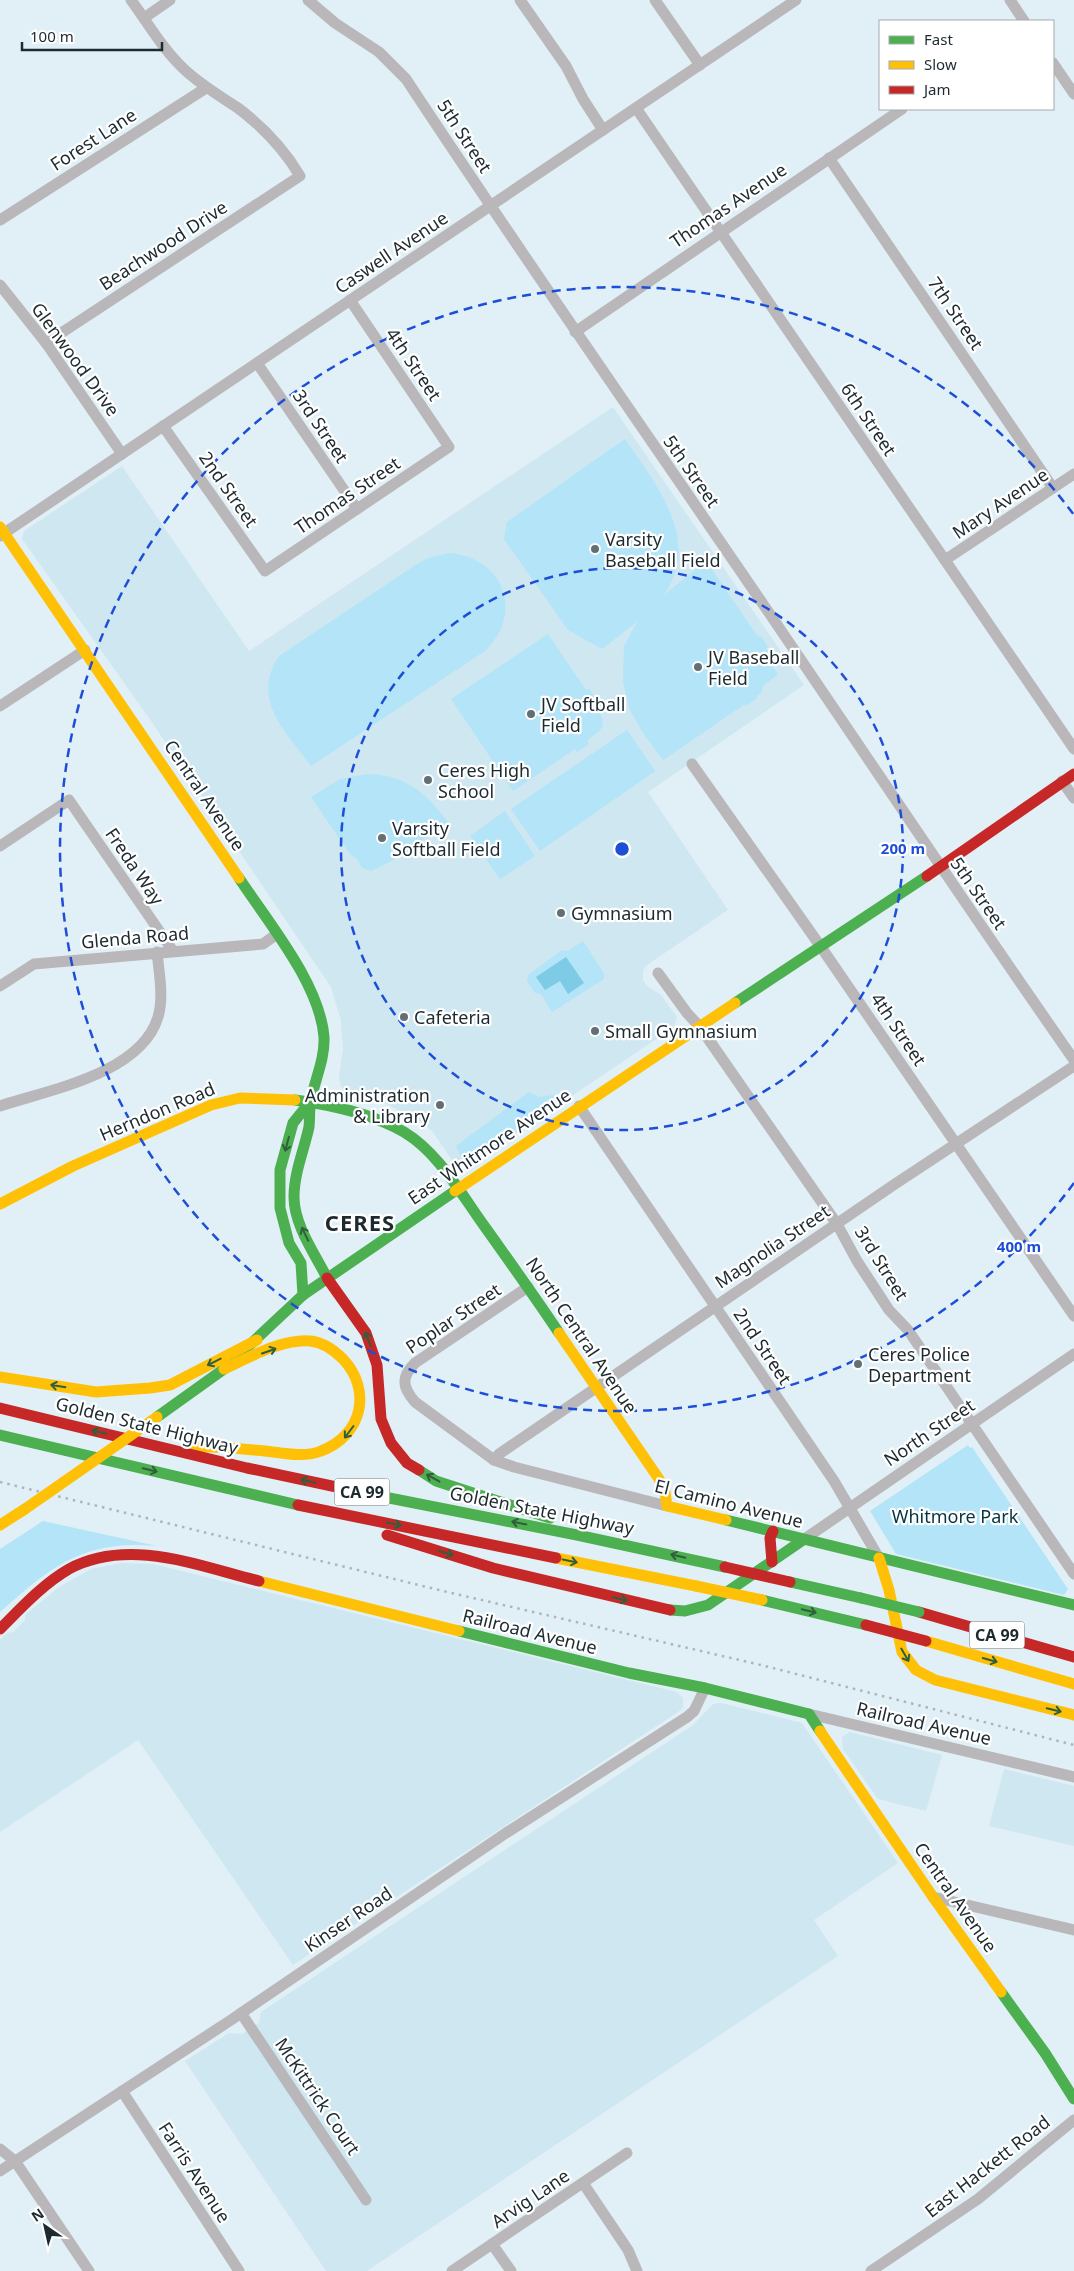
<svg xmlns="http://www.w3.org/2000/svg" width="1074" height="2271" viewBox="0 0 1074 2271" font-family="'Noto Sans',sans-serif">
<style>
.built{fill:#cee7f1}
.green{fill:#b3e4f7}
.water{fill:#7dcbe4}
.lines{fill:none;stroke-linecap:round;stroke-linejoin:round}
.street{stroke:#b9b7ba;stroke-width:11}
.fast{stroke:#4caf50;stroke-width:11}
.slow{stroke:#ffc107;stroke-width:11}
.jam{stroke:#c62828;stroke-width:11}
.rail{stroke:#afb4b9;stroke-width:2.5;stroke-dasharray:2.5 5;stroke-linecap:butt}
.fast-bridge{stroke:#4caf50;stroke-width:11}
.slow-bridge{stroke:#ffc107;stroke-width:11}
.jam-bridge{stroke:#c62828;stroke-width:11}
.oneway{stroke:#305f3c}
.ring{fill:none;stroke:#1d4ed8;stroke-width:2.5;stroke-dasharray:9 6}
.poi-dot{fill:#626f75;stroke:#fff;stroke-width:2}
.labels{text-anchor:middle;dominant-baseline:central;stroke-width:4.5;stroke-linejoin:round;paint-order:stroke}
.shield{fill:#fff;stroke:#616a6d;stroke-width:1}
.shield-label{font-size:16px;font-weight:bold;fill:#1d2a2f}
.street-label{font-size:18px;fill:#1d2a2f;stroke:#fff}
.poi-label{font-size:18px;fill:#1d2a2f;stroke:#fff;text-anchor:start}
.park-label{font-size:18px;fill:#033543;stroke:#fff}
.district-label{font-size:22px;font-weight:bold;letter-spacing:1px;fill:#1d2a2f;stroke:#fff}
.centre{fill:#1d4ed8;stroke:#fff;stroke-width:2.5}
.ring-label{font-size:15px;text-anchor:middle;font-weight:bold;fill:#1d4ed8;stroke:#fff;stroke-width:4.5;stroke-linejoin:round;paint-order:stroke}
</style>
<rect width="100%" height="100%" fill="#e1f0f6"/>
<g class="built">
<polygon points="613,407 804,685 648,792 728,910 647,965 643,970 643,980 647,986 661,995 677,1017 674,1027 471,1164 461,1166 451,1159 433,1132 420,1121 378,1100 350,1094 341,1087 339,1077 343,1050 341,1021 331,987 149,718 22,539 24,531 122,466 249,651"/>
<polygon points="121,1563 153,1564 677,1692 683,1698 683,1707 681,1710 293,1965 138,1740 0,1832 0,1640 7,1633 13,1632 25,1620 25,1615 59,1587 91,1569"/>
<polygon points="721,1703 802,1723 898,1863 814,1920 838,1956 367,2271 326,2271 185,2061 229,2033 242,2034 259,2023 261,2012 693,1725 713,1704"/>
<polygon points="850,1732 942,1755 926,1811 878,1799 843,1749 842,1737"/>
<polygon points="1004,1769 1074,1786 1074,1846 989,1826"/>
</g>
<g class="green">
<path d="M 625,439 C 656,485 702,539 664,595 L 706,561 L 758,637 L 761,636 L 768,647 L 766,648 L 769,653 L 768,660 L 778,674 L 763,686 L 761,693 L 756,696 L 757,698 L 746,706 L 745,704 L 663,760 L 643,733 L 629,708 L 623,680 L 624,646 L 638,621 L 602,649 L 568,630 L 504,539 L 507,522 Z"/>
<path d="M 450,553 C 503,558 525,612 485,651 L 311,766 C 286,731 250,700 279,656 L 417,564 L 428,558 Z"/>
<path d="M 548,634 L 586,690 L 589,689 L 597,700 L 594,702 C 598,712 610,723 597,733 C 593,736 590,737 587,741 L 589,744 L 577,752 L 575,749 L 513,791 L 451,699 Z"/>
<polygon points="627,730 655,771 540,851 511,809"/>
<path d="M 368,774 C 407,776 425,792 448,822 L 390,862 L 371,871 L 362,868 L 357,859 L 350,854 L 311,797 L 340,779 Z"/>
<polygon points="505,811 535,856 500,879 470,836"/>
<polygon points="583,941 604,974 604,979 552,1012 541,994 535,993 527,981 528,975 562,950 568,951"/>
<polygon points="529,1092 539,1097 562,1094 564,1096 470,1160 461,1157 456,1146"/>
<polygon points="968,1445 970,1448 972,1447 1068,1589 1064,1595 896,1554 870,1511"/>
<path d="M 43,1521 L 157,1546 C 85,1539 51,1566 0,1612 L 0,1549 Z"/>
</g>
<polygon class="water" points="566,957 584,983 568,994 560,981 545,990 536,977"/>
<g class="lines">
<g class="street">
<path d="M 308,0 L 335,23 L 379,52 L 406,79 C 523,257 645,431 765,607 C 868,758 969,910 1074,1060"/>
<polyline points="520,0 566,66 583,99 603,130"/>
<polyline points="655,0 700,65"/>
<polyline points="1010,0 1024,21"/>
<polyline points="144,18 170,0"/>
<polyline points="1053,63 1074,94"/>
<polyline points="636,108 1074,749"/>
<polyline points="829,158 1053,488"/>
<polyline points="0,220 206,88"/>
<polyline points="0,285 46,343 122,454"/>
<polyline points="575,332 902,109"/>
<path d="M 46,343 L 300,176 C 284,149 263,127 238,108 C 220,96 201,85 185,70 C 163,50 148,23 131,0"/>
<polyline points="257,363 357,509"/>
<polyline points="163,426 265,571 449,447 350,300"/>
<polyline points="0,536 796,0"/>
<polyline points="945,560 1074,474"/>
<polyline points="0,706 85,650"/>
<polyline points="692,764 821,947 1074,1316"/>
<polyline points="1062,781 1074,798"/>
<polyline points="0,846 69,800 173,951"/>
<polyline points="658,973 687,1013 700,1027 837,1224 857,1261 889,1310 908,1330 1074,1574"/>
<polyline points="0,986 34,964 263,944 277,934"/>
<path d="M 0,1106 C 48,1090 141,1074 158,1017 C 164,997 159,973 157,952"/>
<polyline points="579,1106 834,1481 879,1558"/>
<path d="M 528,1287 L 415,1363 C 401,1377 402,1387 415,1402 L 494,1460 L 514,1467 L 667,1506"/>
<polyline points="494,1460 499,1454 895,1184 1074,1066"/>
<polyline points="803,1540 1074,1354"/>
<polyline points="809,1714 1074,1777"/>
<polyline points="933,1897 1074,1930"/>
<polyline points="241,2013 366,2200"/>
<polyline points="122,2091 239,2271"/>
<polyline points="0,2149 15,2161 89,2271"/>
<polyline points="0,2171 231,2020 506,1833 687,1717 694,1711 705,1688"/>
<polyline points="583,2183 628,2250 637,2271"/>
<polyline points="492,2244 511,2271"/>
<polyline points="452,2271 627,2153"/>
<polyline points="871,2271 978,2199 1074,2120"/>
</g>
<g class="fast">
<path d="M 239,878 C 268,922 320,984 324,1037 C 325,1059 315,1079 311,1100 C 309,1109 310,1118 309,1127 C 304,1150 294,1173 294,1197 C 294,1225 315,1254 327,1278"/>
<polyline points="735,1003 927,876"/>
<path d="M 295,1100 C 332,1105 371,1113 404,1132 C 439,1153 461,1194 485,1227 C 510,1262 535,1297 559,1333"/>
<polyline points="303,1295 301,1263 289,1243 280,1208 280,1170 293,1123 310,1102"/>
<polyline points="157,1417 224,1369 303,1295 455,1191"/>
<polyline points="0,1435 298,1505"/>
<polyline points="419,1470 436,1481 550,1518"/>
<polyline points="374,1495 577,1535 725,1567"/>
<polyline points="726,1520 1074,1605"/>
<polyline points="790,1582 861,1598"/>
<polyline points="762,1600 866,1625"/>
<polyline points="670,1610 685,1611 708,1605 803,1540"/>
<polyline points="459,1631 629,1673 705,1688 809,1714 820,1731"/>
<polyline points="1001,1992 1045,2053 1074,2099"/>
</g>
<g class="slow">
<polyline points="0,527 239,878"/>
<polyline points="455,1191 735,1003"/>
<polyline points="0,1204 73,1166 211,1105 240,1098 295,1100"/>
<polyline points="559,1333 659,1479 665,1492 667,1506 726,1520"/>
<polyline points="0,1377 96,1392 150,1388 170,1385 257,1340"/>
<path d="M 193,1447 C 217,1446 241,1449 265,1451 C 283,1453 304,1458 321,1451 C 363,1435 372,1390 343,1359 C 334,1350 323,1342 310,1341 C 281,1339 250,1357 224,1369"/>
<polyline points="0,1525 25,1509"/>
<polyline points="556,1558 696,1586"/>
<polyline points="879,1558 889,1590 902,1652 916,1670 935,1680 1074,1715"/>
<polyline points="259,1581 459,1631"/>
<polyline points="926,1641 1074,1684"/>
<polyline points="820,1731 933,1897 1001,1992"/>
</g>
<g class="jam">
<polyline points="927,876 1074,774"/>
<polyline points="327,1278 366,1333 377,1365 381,1419 391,1443 407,1463 419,1470"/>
<polyline points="0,1408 247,1468 374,1495"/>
<polyline points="298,1505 556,1558"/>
<polyline points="387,1535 493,1568 670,1610"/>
<polyline points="772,1562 770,1538 773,1531"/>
<polyline points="919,1612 1074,1657"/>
<path d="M 0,1629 C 21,1608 43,1584 69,1569 C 129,1537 198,1566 259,1581"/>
</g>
<polyline class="rail" points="0,1482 443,1591 761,1665 1074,1745"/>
<polyline class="fast-bridge" points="861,1598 919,1612"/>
<g class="slow-bridge">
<polyline points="25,1509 157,1417"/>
<polyline points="696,1586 762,1600"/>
</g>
<g class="jam-bridge">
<polyline points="725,1567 790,1582"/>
<polyline points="866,1625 926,1641"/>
</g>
</g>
<defs><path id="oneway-shaft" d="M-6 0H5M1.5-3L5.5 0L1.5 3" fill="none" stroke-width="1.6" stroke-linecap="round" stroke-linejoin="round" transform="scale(1.25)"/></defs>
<g class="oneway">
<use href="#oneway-shaft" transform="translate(287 1144) rotate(105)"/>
<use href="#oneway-shaft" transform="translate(305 1234) rotate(-116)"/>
<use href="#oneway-shaft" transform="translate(368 1339) rotate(-111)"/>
<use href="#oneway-shaft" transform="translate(269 1351) rotate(-19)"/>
<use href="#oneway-shaft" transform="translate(214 1362) rotate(153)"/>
<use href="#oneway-shaft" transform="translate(58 1386) rotate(-171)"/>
<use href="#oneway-shaft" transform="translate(99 1432) rotate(-166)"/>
<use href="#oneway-shaft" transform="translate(349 1432) rotate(127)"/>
<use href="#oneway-shaft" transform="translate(150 1470) rotate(13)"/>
<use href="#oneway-shaft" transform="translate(433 1478) rotate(-151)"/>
<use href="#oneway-shaft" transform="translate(308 1481) rotate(-167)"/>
<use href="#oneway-shaft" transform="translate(519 1523) rotate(-169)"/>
<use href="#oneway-shaft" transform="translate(394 1524) rotate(12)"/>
<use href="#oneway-shaft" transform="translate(446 1553) rotate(18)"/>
<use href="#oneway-shaft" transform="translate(678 1556) rotate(-167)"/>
<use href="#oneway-shaft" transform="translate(570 1561) rotate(12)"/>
<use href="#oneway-shaft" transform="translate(620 1599) rotate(14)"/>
<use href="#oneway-shaft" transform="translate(809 1611) rotate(14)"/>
<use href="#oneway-shaft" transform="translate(905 1655) rotate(60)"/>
<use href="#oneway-shaft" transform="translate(990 1660) rotate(16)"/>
<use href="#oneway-shaft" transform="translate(1054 1710) rotate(14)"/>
</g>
<g class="ring">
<circle cx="622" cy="849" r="281"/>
<path d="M1074 1183A562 562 0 1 1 1074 515"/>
</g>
<g class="poi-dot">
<circle cx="595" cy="549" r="5"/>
<circle cx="698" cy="667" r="5"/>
<circle cx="531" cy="714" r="5"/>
<circle cx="428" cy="780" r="5"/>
<circle cx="382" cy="838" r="5"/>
<circle cx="561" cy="913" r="5"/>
<circle cx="404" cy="1017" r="5"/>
<circle cx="595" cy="1031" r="5"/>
<circle cx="440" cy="1105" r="5"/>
<circle cx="858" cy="1364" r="5"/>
</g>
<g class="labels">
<g class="shield">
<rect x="334.5" y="1478.5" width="55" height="27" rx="4"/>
<rect x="969.5" y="1621.5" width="55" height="27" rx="4"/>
</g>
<g class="shield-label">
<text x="362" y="1492">CA 99</text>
<text x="997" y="1635">CA 99</text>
</g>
<g class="street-label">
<text transform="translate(465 136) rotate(57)">5th Street</text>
<text transform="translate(93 139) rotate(-33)">Forest Lane</text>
<text transform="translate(728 205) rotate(-34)">Thomas Avenue</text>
<text transform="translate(163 245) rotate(-33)">Beachwood Drive</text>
<text transform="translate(391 252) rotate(-34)">Caswell Avenue</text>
<text transform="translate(956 313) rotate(56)">7th Street</text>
<text transform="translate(76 359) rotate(54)">Glenwood Drive</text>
<text transform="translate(414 364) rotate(56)">4th Street</text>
<text transform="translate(869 419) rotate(56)">6th Street</text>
<text transform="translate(321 426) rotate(56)">3rd Street</text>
<text transform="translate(692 471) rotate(55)">5th Street</text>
<text transform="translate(229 489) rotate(55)">2nd Street</text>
<text transform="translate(347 495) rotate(-34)">Thomas Street</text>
<text transform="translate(1000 503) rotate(-34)">Mary Avenue</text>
<text transform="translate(205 795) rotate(56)">Central Avenue</text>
<text transform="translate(135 866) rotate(56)">Freda Way</text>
<text transform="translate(979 893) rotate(55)">5th Street</text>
<text transform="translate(135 937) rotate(-5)">Glenda Road</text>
<text transform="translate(899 1029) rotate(56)">4th Street</text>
<text transform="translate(157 1111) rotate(-23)">Herndon Road</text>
<text transform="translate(489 1146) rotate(-34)">East Whitmore Avenue</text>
<text transform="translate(772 1246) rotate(-34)">Magnolia Street</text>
<text transform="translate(882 1263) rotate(58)">3rd Street</text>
<text transform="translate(453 1318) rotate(-34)">Poplar Street</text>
<text transform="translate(582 1335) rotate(56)">North Central Avenue</text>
<text transform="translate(763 1346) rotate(56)">2nd Street</text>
<text transform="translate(147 1425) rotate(14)">Golden State Highway</text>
<text transform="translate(929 1432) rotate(-34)">North Street</text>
<text transform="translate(729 1503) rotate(14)">El Camino Avenue</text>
<text transform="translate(542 1510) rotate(11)">Golden State Highway</text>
<text transform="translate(530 1631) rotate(14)">Railroad Avenue</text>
<text transform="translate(924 1723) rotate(13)">Railroad Avenue</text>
<text transform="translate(956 1897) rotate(55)">Central Avenue</text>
<text transform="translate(348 1919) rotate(-34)">Kinser Road</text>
<text transform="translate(318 2096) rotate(56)">McKittrick Court</text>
<text transform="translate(987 2166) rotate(-38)">East Hackett Road</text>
<text transform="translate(195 2172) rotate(57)">Farris Avenue</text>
<text transform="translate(530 2198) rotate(-34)">Arvig Lane</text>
</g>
<g class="poi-label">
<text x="605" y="539">Varsity<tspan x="605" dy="21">Baseball Field</tspan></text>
<text x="708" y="657">JV Baseball<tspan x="708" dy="21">Field</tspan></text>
<text x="541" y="704">JV Softball<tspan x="541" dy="21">Field</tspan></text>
<text x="438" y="770">Ceres High<tspan x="438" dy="21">School</tspan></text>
<text x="392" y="828">Varsity<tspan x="392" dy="21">Softball Field</tspan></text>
<text x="571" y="913">Gymnasium</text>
<text x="414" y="1017">Cafeteria</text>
<text x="605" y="1031">Small Gymnasium</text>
<text x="430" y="1095" text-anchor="end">Administration<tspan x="430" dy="21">&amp; Library</tspan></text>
<text x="868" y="1354">Ceres Police<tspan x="868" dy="21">Department</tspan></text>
</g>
<g class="park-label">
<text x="955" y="1516">Whitmore Park</text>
</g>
<g class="district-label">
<text x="360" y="1222">CERES</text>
</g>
</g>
<circle cx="622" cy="849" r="8" class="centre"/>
<g class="ring-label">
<text x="903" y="854">200 m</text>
<text x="1019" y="1252">400 m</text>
</g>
<rect x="879" y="20" width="175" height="90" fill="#ffffff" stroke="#a5aaac"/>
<rect x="889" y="36" width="25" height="8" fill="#4caf50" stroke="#a5aaac"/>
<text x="924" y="45" font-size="15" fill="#1d2a2f">Fast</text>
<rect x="889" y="61" width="25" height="8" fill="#ffc107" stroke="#a5aaac"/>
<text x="924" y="70" font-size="15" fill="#1d2a2f">Slow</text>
<rect x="889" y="86" width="25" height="8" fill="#c62828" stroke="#a5aaac"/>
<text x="924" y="95" font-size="15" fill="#1d2a2f">Jam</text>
<g transform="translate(45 2226) rotate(326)" stroke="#ffffff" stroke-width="4" paint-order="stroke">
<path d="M0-4L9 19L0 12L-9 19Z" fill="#1d2a2f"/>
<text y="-8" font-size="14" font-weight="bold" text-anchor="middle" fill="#1d2a2f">N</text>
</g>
<path d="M22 42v8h140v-8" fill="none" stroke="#1d2a2f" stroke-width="2.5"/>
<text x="30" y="42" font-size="15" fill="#1d2a2f" stroke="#ffffff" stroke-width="4" paint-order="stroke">100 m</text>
</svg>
